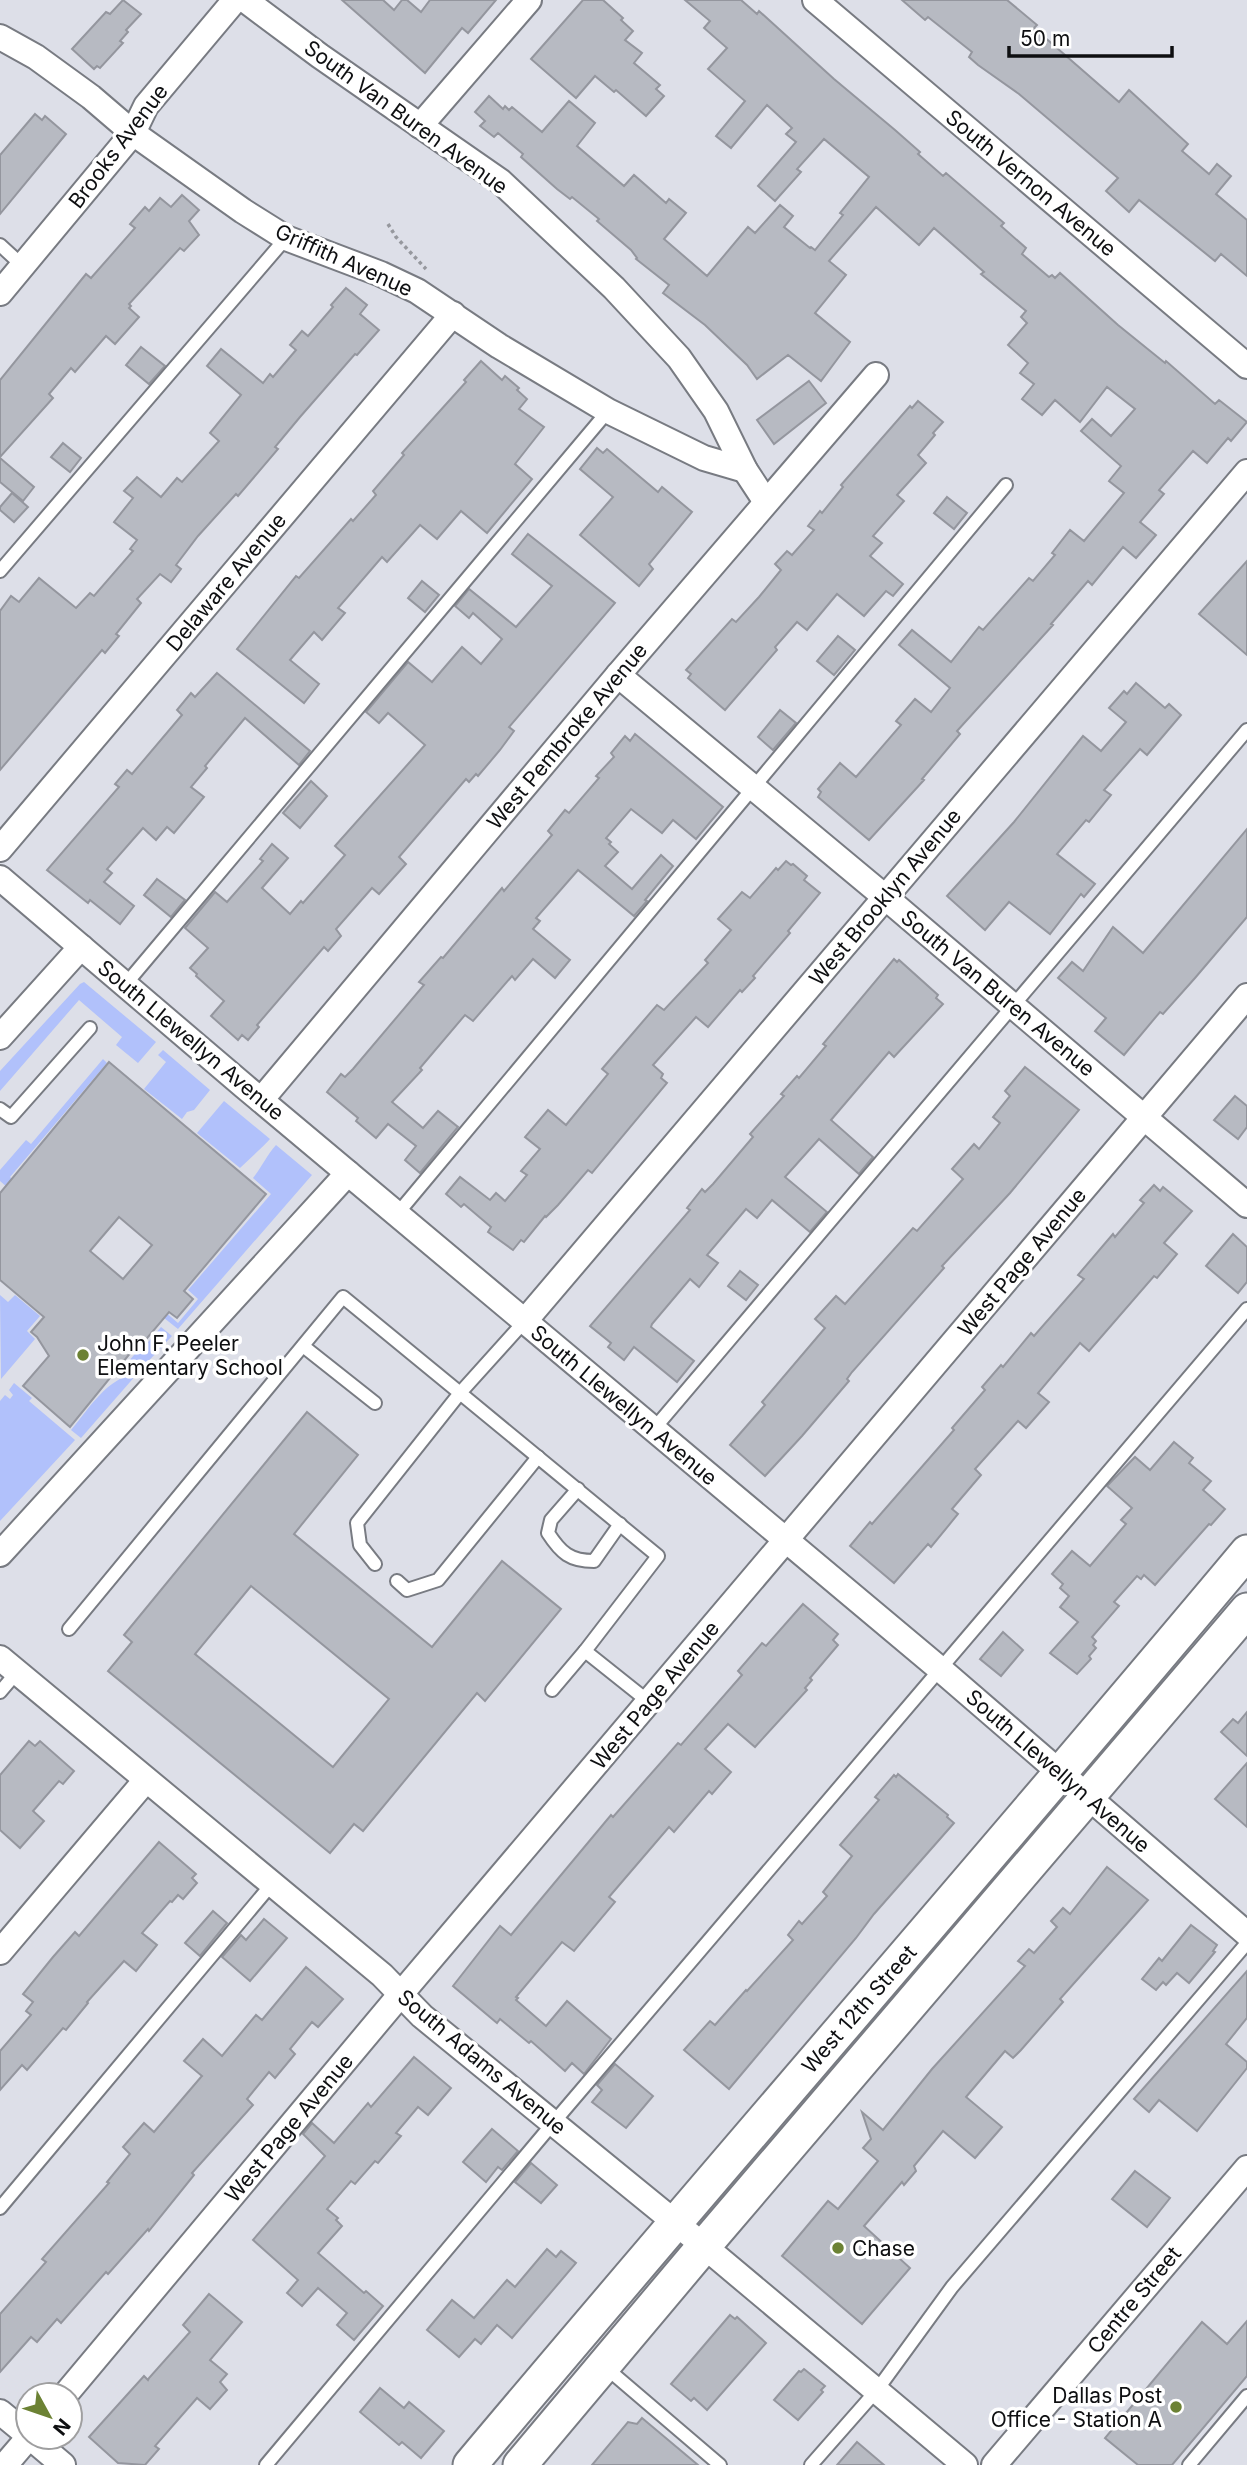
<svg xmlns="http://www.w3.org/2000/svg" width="1247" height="2465" viewBox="0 0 1247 2465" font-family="Inter,sans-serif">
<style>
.green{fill:#b1c1fb}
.building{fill:#b7bac2;stroke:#94969e;stroke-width:2;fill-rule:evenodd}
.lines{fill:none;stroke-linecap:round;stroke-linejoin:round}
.service-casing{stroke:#787b82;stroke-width:16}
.minor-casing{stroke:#787b82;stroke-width:28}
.secondary-casing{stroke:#787b82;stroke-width:37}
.path{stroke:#96989e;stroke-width:3.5;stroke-dasharray:3.5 3.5;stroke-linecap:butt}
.service{stroke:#fff;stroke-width:12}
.minor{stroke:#fff;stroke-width:24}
.secondary{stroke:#fff;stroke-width:33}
.poi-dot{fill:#6c8234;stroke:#fff;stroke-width:2.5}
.labels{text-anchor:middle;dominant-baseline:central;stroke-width:7;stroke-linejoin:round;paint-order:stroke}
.street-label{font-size:21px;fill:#0e0f11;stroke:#fff}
.poi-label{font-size:21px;fill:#0e0f11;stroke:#fff;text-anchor:start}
</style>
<rect width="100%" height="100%" fill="#dddfe8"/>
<g class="green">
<polygon points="84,982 156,1042 138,1063 116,1045 122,1037 79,1000 0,1091 0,1071 80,984"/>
<polygon points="163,1050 210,1090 194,1110 187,1112 182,1119 144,1089 166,1062 158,1055"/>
<polygon points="103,1059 107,1063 10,1177 27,1193 21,1199 0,1181 0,1170 26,1140 31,1144"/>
<path d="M 224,1101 L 270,1139 C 260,1150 250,1158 240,1168 L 197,1133 Z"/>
<path d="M 276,1145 L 312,1175 L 178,1329 L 145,1303 L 149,1298 L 178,1323 L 198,1299 L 188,1290 L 271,1194 L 253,1178 C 262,1167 266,1156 276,1145 Z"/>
<polygon points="0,1295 8,1302 15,1295 40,1316 27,1331 35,1339 1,1379"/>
<polygon points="161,1327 172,1336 141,1369 131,1369 119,1372 142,1346 144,1347"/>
<path d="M 137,1374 L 81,1438 L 71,1430 C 89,1409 108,1376 137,1374 Z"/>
<polygon points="14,1383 32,1398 29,1401 75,1440 0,1521 0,1401 5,1395 10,1399 13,1395 9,1390"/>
</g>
<g class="building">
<polygon points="123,0 141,14 126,30 128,32 120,41 123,43 100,68 97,66 94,69 72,49 106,12 110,14"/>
<polygon points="342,0 383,0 394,10 402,0 407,0 421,12 430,0 496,0 468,33 462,28 425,73"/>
<polygon points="583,0 603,0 623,18 621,20 633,31 625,40 642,53 634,63 660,85 656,89 664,96 646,116 616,90 614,92 595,76 576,98 531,59"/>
<polygon points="685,0 741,0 757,14 759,11 834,79 895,130 920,152 918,154 943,176 946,173 1004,223 1001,226 1026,248 1022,254 1049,277 1052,275 1055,278 1060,273 1118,325 1165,363 1166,361 1215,404 1219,400 1247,422 1231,441 1228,438 1207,463 1193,451 1159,490 1164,494 1140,522 1156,535 1136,558 1123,547 1092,585 1088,581 1051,624 1053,625 957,731 960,734 922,779 924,780 869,840 818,797 821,792 818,789 840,763 856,777 901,725 896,721 915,699 931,712 950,688 899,645 912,630 951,662 979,627 983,630 1029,578 1033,581 1055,555 1052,553 1070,530 1084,541 1124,493 1109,481 1121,466 1081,431 1092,419 1111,436 1135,409 1107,387 1080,422 1055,400 1042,415 1022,399 1034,384 1020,373 1028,363 1008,345 1027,323 1021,317 1026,311 981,274 984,272 934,228 919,245 876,207 829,261 846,275 815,313 850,342 821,381 788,355 757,379 747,365 705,325 663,293 669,285 636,259 637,258 631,250 597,221 599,219 572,197 570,199 557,189 521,157 523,154 498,133 494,137 480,126 485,121 475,112 489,96 503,109 505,106 509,110 512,107 542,132 569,101 595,123 577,146 624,186 634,175 666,203 669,199 686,213 664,239 707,276 748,227 755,233 780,205 793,216 784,227 810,248 811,247 815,250 843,215 840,213 869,177 824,139 797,169 801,172 775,201 758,186 796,142 786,134 792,128 767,105 731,148 716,136 745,101 708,69 727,48 704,28 710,21"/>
<polygon points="902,0 1007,0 1037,25 1034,28 1119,102 1129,90 1188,144 1182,151 1209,174 1217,164 1231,176 1216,194 1247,220 1247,276 1221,254 1215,261 1139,200 1129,212 1106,191 1118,178 1019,94 978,65 969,57 972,52 928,17 925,20"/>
<polygon points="35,114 42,120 45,116 66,134 0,214 0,155"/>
<polygon points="182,195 199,210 189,221 199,235 184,251 180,248 129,304 131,306 129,308 139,317 115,344 106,336 75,372 71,368 49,394 53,398 0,457 0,380 86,274 91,278 135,228 130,224 145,207 149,211 160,198 171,207"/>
<polygon points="346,288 367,305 360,314 379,330 357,355 355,354 300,417 275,447 278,449 238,496 236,494 198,536 176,565 181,569 171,582 160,574 137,599 141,603 116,634 119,636 105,653 102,650 0,770 0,611 11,596 19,602 39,578 76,608 90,593 94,596 133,551 130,549 137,540 114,522 133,498 124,491 137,477 161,497 177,478 182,482 219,441 210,433 241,395 207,366 221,349 263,383 270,374 273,377 296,350 290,345 302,331 308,336 333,307 331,305"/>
<polygon points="141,347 165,366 149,384 126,365"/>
<polygon points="481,361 502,380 505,376 519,388 517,390 527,399 519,409 544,427 515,464 532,479 487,533 461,511 437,539 420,525 387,562 382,557 338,608 345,613 322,640 314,632 290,660 319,684 304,703 237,649 296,576 299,578 351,519 353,521 376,495 373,491 404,455 402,453 466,382 464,380"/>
<polygon points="809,381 826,403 774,444 757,420"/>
<polygon points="918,401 943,422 933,433 935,435 918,455 926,463 897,495 904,501 873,536 882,543 870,556 903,584 893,596 886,591 864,616 837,594 807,630 797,622 775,647 777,650 725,710 688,678 691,674 686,670 732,619 736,622 759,597 781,570 775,564 787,551 792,555 814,530 808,526 820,511 822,513 843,487 841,485 910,406 912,408"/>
<polygon points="63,443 81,458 70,472 51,457"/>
<polygon points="597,448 603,453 607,449 658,492 662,487 692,512 649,564 653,569 639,586 580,535 613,497 580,469"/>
<polygon points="0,458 34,487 23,501 0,482"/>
<polygon points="12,493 28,507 14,522 0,510 0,507"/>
<polygon points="947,497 967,513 954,529 934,513"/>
<polygon points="528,534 615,603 509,727 514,731 500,750 478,776 476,774 469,782 466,779 399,857 406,864 379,894 372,888 336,929 341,936 328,951 324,947 257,1025 259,1027 248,1040 242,1035 238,1040 211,1016 224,1001 196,976 197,974 190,968 208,948 185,928 215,892 227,902 263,861 260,859 272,844 288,858 262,888 290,914 301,901 303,903 345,855 335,846 425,745 388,713 379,723 366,712 408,662 432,682 462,647 481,664 502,639 473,613 469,618 455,606 469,589 516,627 552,586 512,554"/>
<polygon points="1247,561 1247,655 1199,614"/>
<polygon points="422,581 439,595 425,612 408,598"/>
<polygon points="838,636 855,650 834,675 817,661"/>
<polygon points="217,673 310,751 299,765 245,718 205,766 207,768 191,787 204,797 174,833 167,827 156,840 143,828 107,869 112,873 104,882 134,906 120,924 90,900 88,903 47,870 119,787 115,784 127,770 132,774 182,715 177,710 191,693 195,697"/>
<polygon points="1136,683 1165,708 1169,704 1181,715 1147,755 1140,749 1104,790 1111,795 1089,822 1086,820 1057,854 1095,884 1084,897 1081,894 1050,934 1009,902 985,930 947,896 1014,822 1083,736 1101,751 1126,722 1109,708 1124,691 1127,694"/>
<polygon points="780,710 796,723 773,750 758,737"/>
<polygon points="635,734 723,807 696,839 673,820 662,833 631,809 606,838 611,842 609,844 618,852 605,866 632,889 661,855 673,866 645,900 647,901 634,916 578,870 536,918 540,921 533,929 570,960 555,978 533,959 515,980 512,976 473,1021 465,1015 420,1068 422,1070 392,1102 423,1128 438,1111 458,1127 420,1173 405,1160 416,1146 388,1124 376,1138 356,1121 358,1118 327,1092 341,1074 345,1077 353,1069 424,985 419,982 441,957 443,958 502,888 504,891 552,835 548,831 565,810 569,813 599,778 596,776 614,757 611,753 625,736 630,741"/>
<polygon points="311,781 327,796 300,828 283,813"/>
<polygon points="1247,829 1247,917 1195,978 1163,1014 1160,1012 1124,1055 1095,1031 1106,1018 1058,978 1072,962 1083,971 1113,927 1143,953"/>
<polygon points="786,861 791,865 793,864 807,876 804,880 820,893 788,931 790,933 753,976 755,978 742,992 740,990 708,1027 696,1017 653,1065 663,1074 661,1078 667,1083 592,1173 588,1170 558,1205 546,1217 545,1216 524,1242 521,1240 513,1250 488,1232 491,1227 464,1204 461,1207 446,1194 460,1177 490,1200 496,1193 505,1201 527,1175 521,1171 540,1149 525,1137 548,1110 566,1125 608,1074 602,1069 633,1033 657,1005 664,1010 708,963 705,960 731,930 718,919 742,892 750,898 776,868 778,870"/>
<polygon points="157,879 185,900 171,917 144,895"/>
<polygon points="894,959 897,962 899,960 938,995 936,998 943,1004 894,1057 889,1052 831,1120 873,1157 859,1174 819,1139 785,1177 827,1212 810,1232 772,1200 757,1218 746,1209 707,1255 718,1263 699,1287 690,1279 652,1324 651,1327 694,1361 677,1382 634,1347 624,1360 608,1347 611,1343 590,1326 690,1210 687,1208 702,1189 705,1192 713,1184 753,1137 750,1134 784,1096 781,1094 797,1076 799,1078 826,1046 823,1044"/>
<path d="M 109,1062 L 266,1194 L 184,1291 L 193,1299 L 177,1318 L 169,1312 L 143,1343 L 140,1341 L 70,1427 L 23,1386 L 49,1356 L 37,1337 L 31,1332 L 44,1317 L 0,1280 L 0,1193 ZM 119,1217 L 152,1245 L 123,1279 L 90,1251 Z"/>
<polygon points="1025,1067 1079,1110 1010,1193 942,1266 944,1268 852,1372 847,1379 849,1381 802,1436 765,1476 730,1445 765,1405 762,1402 825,1328 815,1319 836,1296 845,1304 913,1228 917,1231 963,1179 952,1169 974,1144 979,1149 1000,1123 993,1117 1010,1096 1005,1091"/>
<polygon points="1235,1096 1247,1106 1247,1127 1238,1139 1214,1120"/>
<polygon points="1154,1185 1160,1191 1163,1187 1192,1211 1164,1243 1177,1254 1157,1278 1154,1276 1089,1351 1080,1343 1038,1393 1049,1402 1026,1428 1018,1421 975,1469 981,1475 952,1509 958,1514 931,1547 928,1544 894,1583 850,1546 870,1522 872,1524 954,1430 952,1428 985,1390 982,1387 1001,1365 1003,1367 1031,1333 1034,1336 1084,1279 1078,1275 1113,1234 1115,1237 1144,1203 1140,1200"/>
<polygon points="1233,1234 1247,1247 1247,1282 1238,1293 1206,1266"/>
<polygon points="740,1271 758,1285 746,1300 728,1286"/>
<path d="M 307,1412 L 358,1455 L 294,1534 L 432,1647 L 502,1561 L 561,1609 L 485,1701 L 477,1693 L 363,1831 L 354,1824 L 330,1853 L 108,1671 L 132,1642 L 124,1635 ZM 251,1586 L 389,1699 L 333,1767 L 195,1654 Z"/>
<polygon points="1174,1442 1193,1458 1189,1463 1211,1481 1203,1490 1225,1509 1211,1525 1209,1524 1155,1585 1144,1575 1141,1579 1137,1576 1114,1602 1119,1606 1092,1637 1096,1641 1093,1645 1096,1648 1089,1656 1091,1659 1077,1674 1050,1653 1078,1622 1060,1607 1069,1596 1060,1588 1063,1584 1052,1574 1072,1551 1090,1566 1126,1524 1121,1520 1132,1508 1107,1486 1135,1457 1150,1470"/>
<polygon points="803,1604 838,1634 833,1640 838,1645 810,1678 812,1680 805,1688 807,1690 755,1747 728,1724 705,1749 731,1772 712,1794 709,1791 674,1832 669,1827 609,1897 615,1902 574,1951 562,1942 516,1997 518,1998 516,2000 546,2026 567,2001 611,2039 584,2074 572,2063 565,2071 531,2041 529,2043 500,2019 497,2023 453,1986 500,1926 511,1935 611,1815 613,1817 678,1743 681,1745 742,1675 738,1671 762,1643 766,1646"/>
<polygon points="1003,1632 1023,1650 1001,1676 980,1659"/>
<polygon points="1247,1712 1247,1756 1221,1732 1233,1719 1238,1723"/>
<polygon points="29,1741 35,1746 40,1741 74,1771 63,1784 59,1781 33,1811 44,1821 20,1848 0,1830 0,1775"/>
<polygon points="1247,1763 1247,1827 1215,1799"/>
<polygon points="898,1774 948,1815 947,1817 954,1823 874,1914 856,1938 729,2089 684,2050 710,2021 715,2025 746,1990 747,1991 793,1940 788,1935 799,1921 802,1924 827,1896 823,1892 852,1856 840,1845 879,1800 875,1797 894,1775 896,1777"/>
<polygon points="159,1842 196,1874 192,1878 197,1883 183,1899 178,1895 172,1902 170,1901 142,1933 157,1945 136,1971 124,1961 87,2002 88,2003 66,2030 63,2028 27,2070 22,2065 0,2090 0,2051 31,2015 26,2011 33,2002 23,1994 53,1957 75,1932 79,1936"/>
<polygon points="1107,1867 1148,1900 1060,1999 1063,2002 1021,2050 1013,2058 1005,2051 966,2097 1002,2127 975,2158 943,2131 914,2166 916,2171 904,2185 902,2182 864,2226 910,2268 862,2324 782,2256 828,2201 838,2209 878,2161 863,2148 871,2139 862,2112 883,2130 932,2069 1025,1966 1018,1961 1029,1949 1034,1953 1057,1927 1051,1921 1063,1908 1070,1914"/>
<polygon points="213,1911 227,1923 200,1956 185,1943"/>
<polygon points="264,1919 287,1938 250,1981 222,1957 241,1935 246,1940"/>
<polygon points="1191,1925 1217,1945 1213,1951 1215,1952 1189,1983 1177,1973 1166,1985 1163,1982 1156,1990 1142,1979 1159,1958 1162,1961"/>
<polygon points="306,1967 343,1999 318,2027 312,2022 290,2049 295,2054 275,2078 269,2072 247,2099 253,2105 192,2173 194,2175 149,2231 148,2229 108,2274 106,2272 61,2323 57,2319 37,2342 31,2337 0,2372 0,2314 46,2262 42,2259 109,2183 107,2182 130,2154 123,2147 144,2123 154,2132 201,2077 202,2076 184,2061 203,2039 222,2056 256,2015 262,2020"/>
<polygon points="1247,1971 1247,2018 1226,2044 1247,2062 1247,2068 1197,2131 1159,2100 1149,2112 1134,2099"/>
<polygon points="414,2057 451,2088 428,2115 418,2107 396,2133 401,2136 378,2163 375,2161 355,2184 351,2181 327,2209 338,2218 336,2220 342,2226 318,2253 364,2293 366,2291 383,2306 354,2340 337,2325 347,2313 318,2288 302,2306 287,2293 298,2280 253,2240 325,2156 303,2134 312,2123 334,2143 368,2103 371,2107"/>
<polygon points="615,2064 653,2096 626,2128 592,2102 602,2090 597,2085"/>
<polygon points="492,2129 518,2151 502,2170 498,2167 486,2182 463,2162"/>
<polygon points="531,2163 557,2185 541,2203 515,2182"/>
<polygon points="1135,2171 1170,2198 1147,2227 1112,2199"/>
<polygon points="547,2249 556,2257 561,2251 576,2263 512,2338 497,2325 481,2344 475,2339 459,2357 427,2330 452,2300 474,2318 507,2280 515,2287"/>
<polygon points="209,2294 242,2322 210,2360 227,2374 220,2382 227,2390 210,2409 197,2398 155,2446 159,2449 145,2465 118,2463 89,2437 144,2376 148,2380 149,2378 190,2332 183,2325"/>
<polygon points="730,2315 735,2319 737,2317 766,2343 707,2410 694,2398 691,2401 671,2384"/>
<polygon points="1247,2321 1247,2376 1172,2465 1138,2465 1105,2438 1202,2322 1227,2344"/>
<polygon points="804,2369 825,2386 821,2390 823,2392 798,2420 774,2400 799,2371 801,2372"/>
<polygon points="380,2388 404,2408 409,2402 444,2431 421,2458 402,2442 399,2445 360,2412"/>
<polygon points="642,2418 698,2465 592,2465 628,2422 637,2424"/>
<polygon points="857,2442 884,2465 837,2465"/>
</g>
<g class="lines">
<g class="service-casing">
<g id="service">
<polyline points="0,245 23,266"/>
<polyline points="0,571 286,238"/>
<polyline points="125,985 608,411"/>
<polyline points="0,1109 11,1117 90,1028"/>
<polyline points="398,1213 1006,485"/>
<polyline points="524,1322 460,1393 658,1556 585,1651 649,1702"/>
<polyline points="303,1346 375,1403"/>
<polyline points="653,1430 1247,730"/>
<path d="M 578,1489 L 551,1520 L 548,1533 C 561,1553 570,1561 594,1561 L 620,1524"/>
<polyline points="397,1581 407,1590 438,1580 538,1457"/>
<polyline points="69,1629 343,1297 460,1393 357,1523 360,1545 375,1564"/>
<polyline points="552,1690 585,1651"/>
<polyline points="0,1692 17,1672"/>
<polyline points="0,2208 271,1885"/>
<polyline points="604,2366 720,2465"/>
<polyline points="266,2465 554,2122 1247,1309"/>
<polyline points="811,2465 877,2390 952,2287 1247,1943"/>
<polyline points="1189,2465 1247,2396"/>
</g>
</g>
<g class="minor-casing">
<g id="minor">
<polyline points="245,0 320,56 500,181 614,288 679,358 716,411 745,470 766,502"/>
<polyline points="815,0 1247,366"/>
<polyline points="0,37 36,57 91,97 133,133 243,211 286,238 381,274 417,291 499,346 608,411 704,458 745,470"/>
<polyline points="420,126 529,0"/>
<polyline points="0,293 133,133 146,106 235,0"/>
<polyline points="618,675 885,897 1247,1205"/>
<polyline points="0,849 453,314"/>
<polyline points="0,878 244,1086 940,1669 1247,1934"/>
<polyline points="0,1037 81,947"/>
<polyline points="261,1100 618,675 876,375"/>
<polyline points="524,1322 1247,472"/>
<polyline points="0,1554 348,1173"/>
<polyline points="0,1658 382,1975 422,2016 704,2246 965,2465"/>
<polyline points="0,1952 146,1780"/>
<polyline points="65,2395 400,1995 1247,996"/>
<polyline points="0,2412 28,2435"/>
<polyline points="30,2437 63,2465"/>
<polyline points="5,2465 29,2437"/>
<polyline points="994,2465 1247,2168"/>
</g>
</g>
<g class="secondary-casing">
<g id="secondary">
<path d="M 470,2465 C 727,2159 991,1858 1247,1552"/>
<polyline points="520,2465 704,2246 1247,1610"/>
</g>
</g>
<polyline class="path" points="388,224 396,237 426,269"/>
<use href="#service" class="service"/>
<use href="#minor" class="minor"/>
<use href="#secondary" class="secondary"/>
</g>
<g class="poi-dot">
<circle cx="83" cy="1355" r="7"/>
<circle cx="838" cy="2248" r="7"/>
<circle cx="1176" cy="2407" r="7"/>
</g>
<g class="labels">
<g class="street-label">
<text transform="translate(406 117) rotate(36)">South Van Buren Avenue</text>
<text transform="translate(118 146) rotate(-53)">Brooks Avenue</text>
<text transform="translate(1031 183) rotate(40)">South Vernon Avenue</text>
<text transform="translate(344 260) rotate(24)">Griffith Avenue</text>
<text transform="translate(226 582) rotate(-50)">Delaware Avenue</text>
<text transform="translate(567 736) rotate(-50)">West Pembroke Avenue</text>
<text transform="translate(885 897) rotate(-50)">West Brooklyn Avenue</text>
<text transform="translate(998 993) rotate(40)">South Van Buren Avenue</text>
<text transform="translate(191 1040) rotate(40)">South Llewellyn Avenue</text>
<text transform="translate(1022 1262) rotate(-50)">West Page Avenue</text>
<text transform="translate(624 1405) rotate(40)">South Llewellyn Avenue</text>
<text transform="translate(655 1695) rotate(-50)">West Page Avenue</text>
<text transform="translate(1058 1771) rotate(41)">South Llewellyn Avenue</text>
<text transform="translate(859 2009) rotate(-49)">West 12th Street</text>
<text transform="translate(482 2062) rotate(40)">South Adams Avenue</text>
<text transform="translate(289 2128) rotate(-50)">West Page Avenue</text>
<text transform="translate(1134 2300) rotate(-50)">Centre Street</text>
</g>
<g class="poi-label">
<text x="97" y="1343">John F. Peeler<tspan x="97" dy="24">Elementary School</tspan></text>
<text x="852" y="2248">Chase</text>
<text x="1162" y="2395" text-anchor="end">Dallas Post<tspan x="1162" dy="24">Office - Station A</tspan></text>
</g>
</g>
<g transform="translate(49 2416) rotate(130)"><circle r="33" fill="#ffffff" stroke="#9f9fa0" stroke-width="2"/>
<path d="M0-5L12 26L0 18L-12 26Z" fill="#6c8234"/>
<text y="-10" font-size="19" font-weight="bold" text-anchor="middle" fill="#0e0f11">N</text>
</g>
<path d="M1009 46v10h163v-10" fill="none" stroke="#0e0f11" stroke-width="3.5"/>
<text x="1020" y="46" font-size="21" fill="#0e0f11" stroke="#ffffff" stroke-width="5" paint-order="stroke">50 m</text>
</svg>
